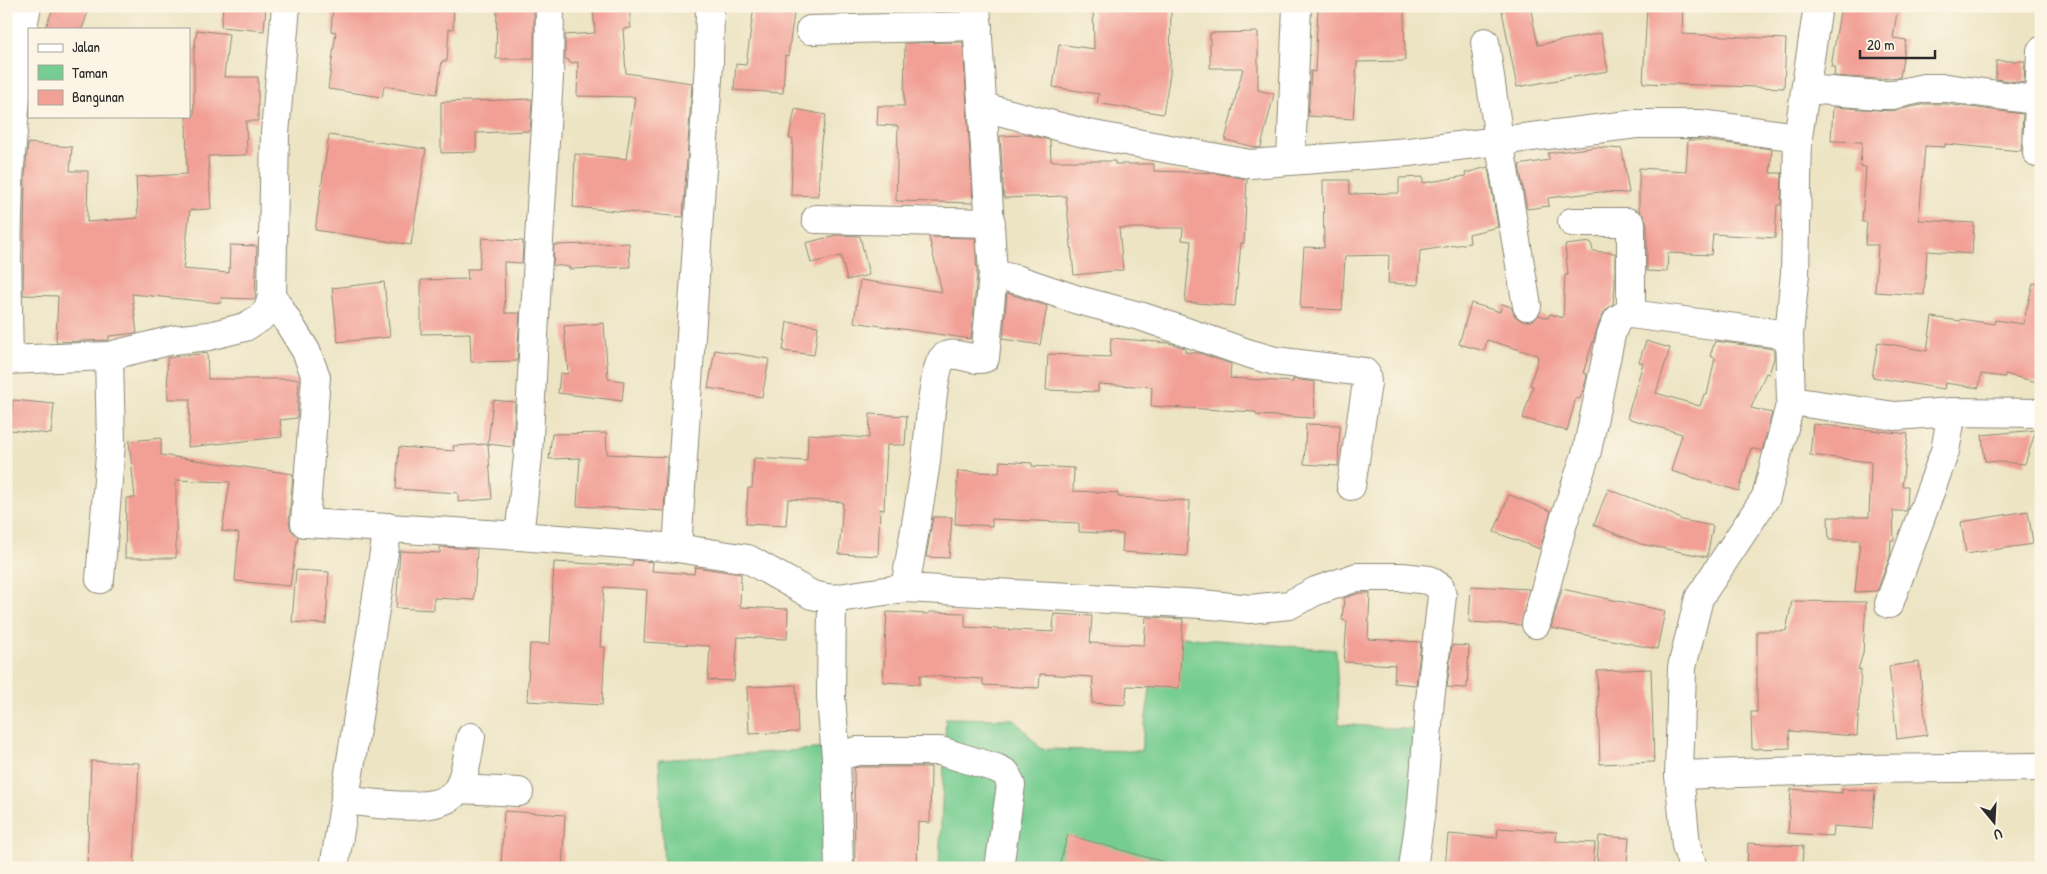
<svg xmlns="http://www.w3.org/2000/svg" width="2047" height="874" viewBox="0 0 2047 874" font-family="'Patrick Hand',sans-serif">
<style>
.green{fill:#76cd92;stroke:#507c5e}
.building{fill:#f2a096}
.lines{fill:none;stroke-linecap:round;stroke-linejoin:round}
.street-casing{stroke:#8c8877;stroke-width:30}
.street{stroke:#fff;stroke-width:28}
</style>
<rect width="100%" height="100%" fill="#fcf5e5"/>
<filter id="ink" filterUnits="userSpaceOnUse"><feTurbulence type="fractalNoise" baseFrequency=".02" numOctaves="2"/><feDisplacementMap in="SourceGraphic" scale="10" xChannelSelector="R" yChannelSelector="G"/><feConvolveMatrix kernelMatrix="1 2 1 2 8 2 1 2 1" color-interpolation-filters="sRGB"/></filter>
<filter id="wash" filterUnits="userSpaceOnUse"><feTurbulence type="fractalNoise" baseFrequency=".0096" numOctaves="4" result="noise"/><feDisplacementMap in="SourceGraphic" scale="20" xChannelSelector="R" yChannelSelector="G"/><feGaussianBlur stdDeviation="1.12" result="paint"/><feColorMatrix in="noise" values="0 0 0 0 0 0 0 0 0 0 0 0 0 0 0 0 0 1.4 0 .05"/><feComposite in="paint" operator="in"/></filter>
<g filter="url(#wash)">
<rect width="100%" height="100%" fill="#ece4c3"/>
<g class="green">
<polygon points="1158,635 1336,650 1339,724 1416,730 1410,868 939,868 946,718 1014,719 1041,749 1141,751"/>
<polygon points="844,747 843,868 664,868 659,760"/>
</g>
<g id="blocks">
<g class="building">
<polygon points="54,6 90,6 82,29 45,29"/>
<polygon points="223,6 266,6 264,31 221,27"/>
<polygon points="333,6 454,6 453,29 449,29 447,61 442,61 437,94 384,86 382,97 328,89 336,32 331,31"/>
<polygon points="497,6 534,6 534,59 496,59"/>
<polygon points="593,6 629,6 631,28 623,29 626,73 692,83 683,217 573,207 575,154 626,159 635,97 577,96 578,62 570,63 569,60 565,59 565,35 595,33"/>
<polygon points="754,6 795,6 788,56 785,55 783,93 734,90 736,64 746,65"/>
<polygon points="905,6 960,6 961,11 905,12"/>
<polygon points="1093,6 1171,6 1170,74 1163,114 1097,103 1099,94 1053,87 1059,44 1094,49"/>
<polygon points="1318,6 1377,8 1377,6 1404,6 1405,61 1357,62 1353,119 1308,116 1311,71 1315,72"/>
<polygon points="1501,6 1530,6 1538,45 1601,33 1608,71 1517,87"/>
<polygon points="1647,6 1683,6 1682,34 1786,39 1784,88 1643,83"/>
<polygon points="1841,6 1898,6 1893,38 1906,40 1900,77 1880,79 1834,76 1835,67 1831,67"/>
<polygon points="197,30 229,34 224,77 258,77 258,121 246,121 247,155 208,156 211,209 190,210 183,269 229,273 230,245 257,246 255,299 221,298 221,303 132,294 137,333 109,336 109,340 107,340 56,342 58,296 23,295 25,178 28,143 72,147 70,171 88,171 87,222 138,218 136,177 187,174 186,116 194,116 194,51"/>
<polygon points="1258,32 1258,90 1274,94 1261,147 1259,148 1225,140 1243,68 1210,68 1210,33"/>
<polygon points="963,42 973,203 896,201 898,126 877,125 878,106 904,106 905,43"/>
<polygon points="1996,61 2025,61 2024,83 1996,79"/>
<polygon points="532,99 530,131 476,133 476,152 441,153 441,102"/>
<polygon points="1926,104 1946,104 2023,114 2021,151 1945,144 1945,147 1925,146 1919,220 1974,223 1972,254 1927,251 1924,295 1875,292 1878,245 1865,245 1867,222 1862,222 1866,167 1860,166 1862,142 1831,141 1833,107 1892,111"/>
<polygon points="795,109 826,115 821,141 818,196 791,195 793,139 789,138"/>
<polygon points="329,135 426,149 411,245 315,230"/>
<polygon points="1029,135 1050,140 1051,161 1115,161 1115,164 1154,164 1154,171 1215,173 1247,179 1244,243 1241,243 1235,306 1185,302 1191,241 1182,240 1183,228 1119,228 1123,270 1074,275 1066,196 1004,198 1000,136"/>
<polygon points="1688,140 1701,140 1772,149 1770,173 1782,173 1781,205 1777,205 1775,238 1713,234 1711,255 1668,253 1667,272 1647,271 1647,224 1644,216 1639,211 1639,168 1686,171"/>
<polygon points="1597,147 1622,149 1629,193 1600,192 1548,198 1549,206 1527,209 1519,165 1549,160 1548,153"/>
<polygon points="1488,167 1498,227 1469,234 1470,243 1420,251 1418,285 1388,283 1389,255 1345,256 1342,310 1300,308 1304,247 1324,248 1323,180 1349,180 1350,194 1399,193 1399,178 1423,177 1423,183 1466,176 1465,173"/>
<polygon points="836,235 860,236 869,275 847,280 841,256 811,263 806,243"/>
<polygon points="929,237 975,238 977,274 971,339 854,322 860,280 942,292"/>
<polygon points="482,238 523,241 522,263 504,262 505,313 520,313 517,361 471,362 470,333 421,334 421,280 468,279 467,269 479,269"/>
<polygon points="1591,242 1593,251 1615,253 1615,287 1613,304 1604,312 1598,326 1583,373 1587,374 1586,381 1580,399 1576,398 1567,431 1523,418 1533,386 1530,385 1538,358 1537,355 1487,340 1484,351 1459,344 1471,303 1500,312 1502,304 1511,307 1515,316 1522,321 1530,321 1539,315 1548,318 1550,314 1563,318 1565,275 1568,275 1565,245"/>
<polygon points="629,243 630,267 569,269 569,267 553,265 554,245"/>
<polygon points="384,282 390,337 338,342 332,288"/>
<polygon points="2033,283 2041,284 2041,383 2005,374 2005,377 1981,374 1979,388 1945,383 1944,389 1872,377 1878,342 1927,351 1932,317 1960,321 1961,319 1994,324 1995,320 2023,324"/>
<polygon points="1007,293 1047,306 1040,345 1003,339"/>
<polygon points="787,322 818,326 814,355 783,351"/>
<polygon points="604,323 608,379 624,381 622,401 558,393 560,373 568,374 564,326"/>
<polygon points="1111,338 1169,343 1185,348 1185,352 1199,353 1231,364 1230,378 1293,382 1293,379 1315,382 1314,418 1256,415 1256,412 1151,406 1152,387 1098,384 1098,392 1046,390 1048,354 1110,357"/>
<polygon points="1646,341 1670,348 1656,393 1700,406 1704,394 1707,395 1715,358 1710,356 1715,341 1774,349 1774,358 1769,374 1766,373 1751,408 1772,413 1762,451 1751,448 1739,491 1671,471 1682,434 1627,418 1643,363 1639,362"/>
<polygon points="715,350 769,359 762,397 708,388"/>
<polygon points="207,353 208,379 299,379 297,418 280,420 282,437 188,447 190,399 168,399 167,358"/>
<polygon points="13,400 54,404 51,434 10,430"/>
<polygon points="493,400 515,402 513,447 488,444"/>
<polygon points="870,414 907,416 905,445 887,445 884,510 880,509 878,556 839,554 843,502 788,499 786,526 746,524 748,488 752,488 754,458 807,461 808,434 869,438"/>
<polygon points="1306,424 1340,425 1338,466 1304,464"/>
<polygon points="1813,424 1908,434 1902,486 1908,486 1907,509 1906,511 1893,511 1894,540 1891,540 1890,557 1877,591 1855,592 1860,540 1829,540 1828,517 1869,517 1871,462 1810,455"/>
<polygon points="2036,430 2025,464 1985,461 1982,435"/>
<polygon points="606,433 607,454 667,457 664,511 577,506 580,458 549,459 552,434"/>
<polygon points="161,438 161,455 293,474 289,522 291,530 298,536 290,586 235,581 239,533 222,531 230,482 176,480 176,558 125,558 126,498 135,498 129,441"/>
<polygon points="488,444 492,499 458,502 458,493 396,489 399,447 454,451 453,446"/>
<polygon points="1000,461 1032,463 1032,466 1074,468 1073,491 1118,493 1118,497 1190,501 1187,556 1122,552 1123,534 1079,532 1079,523 992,519 992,526 955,524 958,471 999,473"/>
<polygon points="1608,489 1666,511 1682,520 1713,526 1707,557 1641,544 1594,525"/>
<polygon points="1509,495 1551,511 1540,549 1494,532"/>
<polygon points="2028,511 2033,544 1966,554 1961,522"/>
<polygon points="933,517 952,517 949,558 926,557"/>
<polygon points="440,547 477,549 474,600 434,598 434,610 396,608 400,551 440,553"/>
<polygon points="633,560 653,562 652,571 694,574 695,567 741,574 740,607 788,609 787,639 738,637 734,681 708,680 710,646 644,642 647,590 604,587 600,647 605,647 602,705 527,701 530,644 550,644 554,562 632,566"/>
<polygon points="296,570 329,572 326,624 292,622"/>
<polygon points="1471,586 1529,589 1521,625 1469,622"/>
<polygon points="1562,589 1665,611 1657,649 1551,628"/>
<polygon points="1360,593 1370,593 1368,639 1421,642 1416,685 1394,683 1395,665 1344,662 1347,621 1342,620 1344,598"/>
<polygon points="1792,601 1866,602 1863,653 1858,670 1861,669 1857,736 1789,731 1790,748 1752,749 1751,712 1757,712 1757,631 1786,631"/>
<polygon points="887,612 929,614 929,612 965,613 965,627 1053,632 1054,614 1092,616 1090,643 1144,645 1146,617 1183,619 1179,688 1127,686 1125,705 1092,703 1093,677 1040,674 1039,688 983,685 983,679 920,675 920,684 883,682"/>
<polygon points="1452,645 1469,646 1467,688 1447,687"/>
<polygon points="1919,662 1927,735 1897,739 1889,666"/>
<polygon points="1651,669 1654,762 1600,764 1597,671"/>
<polygon points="796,685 798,732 749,734 747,687"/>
<polygon points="91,761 139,763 134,868 87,867"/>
<polygon points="859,767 931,767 930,823 918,822 917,868 855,868 854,768"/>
<polygon points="1791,789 1842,793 1842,789 1875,791 1872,829 1834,826 1833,836 1788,833"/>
<polygon points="504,811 565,815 562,868 501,866"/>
<polygon points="1498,828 1557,832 1556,841 1595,843 1593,868 1445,868 1448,834 1497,838"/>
<polygon points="1068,835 1164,862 1163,868 1058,868"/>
<polygon points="1599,836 1629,838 1627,863 1597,861"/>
<polygon points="1748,843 1803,846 1802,868 1747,868"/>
</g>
</g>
</g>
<g filter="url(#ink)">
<use href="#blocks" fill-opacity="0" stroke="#8c8877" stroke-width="1"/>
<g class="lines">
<g class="street-casing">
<g id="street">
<polyline points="286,6 275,133 272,296 306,351 316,377 305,523 519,536 677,548 748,559 812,595 832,599 905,588 1202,604 1250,609 1289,605 1316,591 1357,577 1402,577 1429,580 1440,587 1442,596 1430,700 1422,803 1413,868"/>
<polyline points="810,30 978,26"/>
<polyline points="1485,42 1499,140 1527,306"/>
<polyline points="1806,89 1879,95 1892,95 1924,88 1947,88 2041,101"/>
<polyline points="983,107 1088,134 1250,164 1409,152 1637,124 1702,124 1798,137"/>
<polyline points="2037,153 2041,51"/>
<polyline points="1291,160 1297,6"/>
<polyline points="816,219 991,223"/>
<polyline points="1572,222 1627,222 1631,224 1631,314"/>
<polyline points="993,274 1019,280 1078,300 1143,317 1247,353 1275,361 1364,372 1366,374 1367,383 1351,486"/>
<polyline points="6,360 109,356 173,340 209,336 245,327 260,318 268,310 272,296"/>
<polyline points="9,360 7,258 9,177 22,31 27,6"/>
<polyline points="1791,401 1895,416 1952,412 2041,413"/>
<polyline points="519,536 528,457 538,256 549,77 550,6"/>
<polyline points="677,548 709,63 710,6"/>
<polyline points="100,579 111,443 109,356"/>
<path d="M 905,588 C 912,546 920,503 926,461 C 928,442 933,371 942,359 C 951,347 972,363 985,358 L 993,274 L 976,6"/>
<polyline points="832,599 831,698 836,757 839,868"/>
<polyline points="1889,604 1945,451 1952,412"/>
<path d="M 1536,624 L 1563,523 L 1587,451 L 1611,335 C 1615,323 1617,315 1631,314 L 1789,335"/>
<polyline points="836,757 857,751 940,751 996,768 1006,773 1011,785 999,868"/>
<polyline points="1679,775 1865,769 2041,767"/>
<polyline points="458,789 519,792"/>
<path d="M 345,800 C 370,803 443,816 458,789 C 466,774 468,753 471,737"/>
<polyline points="334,868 388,527"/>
<polyline points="1693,868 1686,845 1679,775 1682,667 1699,598 1766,497 1791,401 1789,335 1795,273 1798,137 1818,6"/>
</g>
</g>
<use href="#street" class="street"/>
</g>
</g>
<rect width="2047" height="874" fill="none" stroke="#fcf5e5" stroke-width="25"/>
<rect x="28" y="28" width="162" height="90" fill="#fcf5e5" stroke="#a8a49b"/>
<rect x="38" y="44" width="25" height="8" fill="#ffffff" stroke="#a8a49b"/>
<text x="72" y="52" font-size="15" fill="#2b2b2b">Jalan</text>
<rect x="38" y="65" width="25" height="15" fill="#76cd92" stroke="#a8a49b"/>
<text x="72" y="78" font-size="15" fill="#2b2b2b">Taman</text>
<rect x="38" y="90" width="25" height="15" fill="#f2a096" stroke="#a8a49b"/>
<text x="72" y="102" font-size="15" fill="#2b2b2b">Bangunan</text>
<g transform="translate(1994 822) rotate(162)" stroke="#fcf5e5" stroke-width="4" paint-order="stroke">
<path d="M0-4L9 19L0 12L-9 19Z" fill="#2b2b2b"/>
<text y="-8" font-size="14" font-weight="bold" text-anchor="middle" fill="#2b2b2b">U</text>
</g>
<path d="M1860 50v8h75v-8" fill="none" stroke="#2b2b2b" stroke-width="2.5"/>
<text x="1867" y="50" font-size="15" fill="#2b2b2b" stroke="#fcf5e5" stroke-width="4" paint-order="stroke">20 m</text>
</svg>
